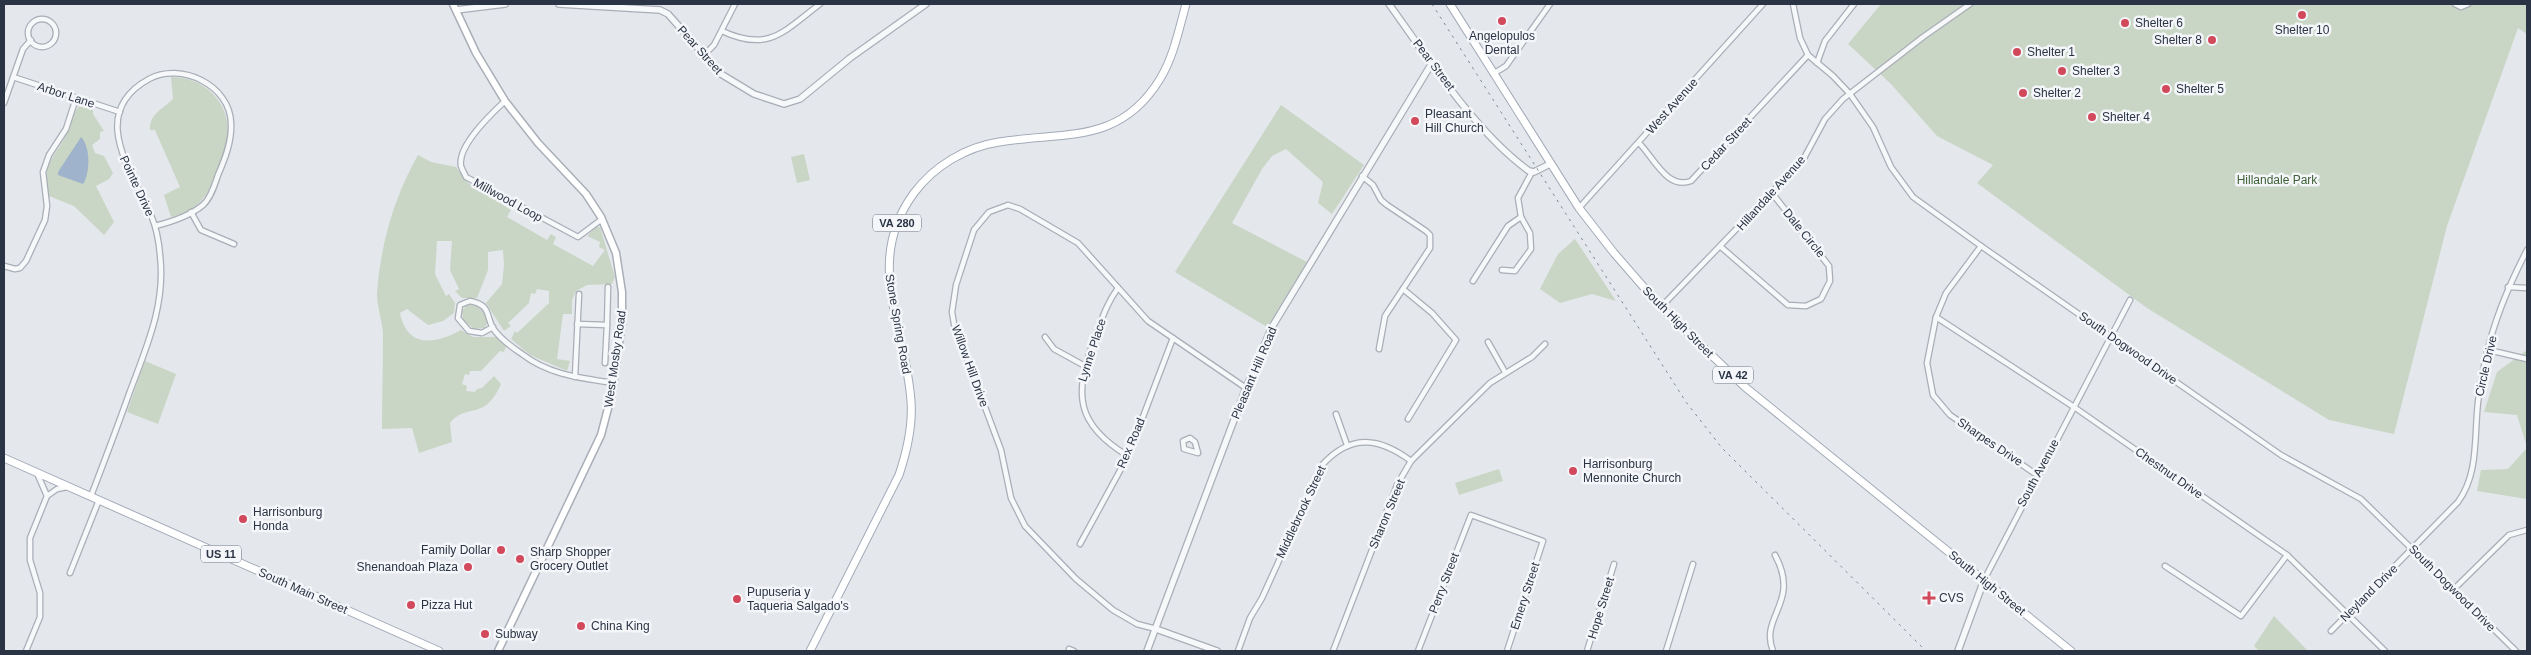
<svg xmlns="http://www.w3.org/2000/svg" width="2531" height="655" viewBox="0 0 2531 655" font-family="Helvetica,sans-serif">
<style>
.green{fill:#c9d6c5}
.water{fill:#9fb4cc}
.lines{fill:none;stroke-linecap:round;stroke-linejoin:round}
.minor-casing{stroke:#a9aeb7;stroke-width:7}
.tertiary-casing{stroke:#a9aeb7;stroke-width:8}
.secondary-casing{stroke:#a9aeb7;stroke-width:9}
.primary-casing{stroke:#a3abb8;stroke-width:9}
.minor{stroke:#f7f8fa;stroke-width:4.5}
.tertiary{stroke:#f7f8fa;stroke-width:5.5}
.secondary{stroke:#fff;stroke-width:6}
.primary{stroke:#fff;stroke-width:7}
.rail{stroke:#7d8696;stroke-width:1;stroke-dasharray:2.5 5;stroke-linecap:butt}
.poi-dot{fill:#d1495b;stroke:#f4f6f9;stroke-width:2}
.labels{text-anchor:middle;dominant-baseline:central;stroke-width:5;stroke-linejoin:round;paint-order:stroke}
.shield{fill:#f4f6f9;stroke:#676e7b;stroke-width:1}
.shield-label{font-size:11px;font-weight:bold;fill:#2b3445}
.poi-label{font-size:12px;fill:#2b3445;stroke:#f4f6f9;text-anchor:start}
.street-label{font-size:12px;fill:#2b3445;stroke:#f4f6f9}
.park-label{font-size:12px;fill:#3f6138;stroke:#f4f6f9}
</style>
<rect width="100%" height="100%" fill="#e4e7ec"/>
<g class="green">
<polygon points="1881,4 2527,4 2527,34 2518,28 2447,226 2394,434 2329,420 2147,308 1977,183 1993,165 1937,136 1891,84 1848,44"/>
<path d="M 171,77 C 202,77 229,100 228,133 C 227,143 223,153 220,163 C 215,176 211,190 201,201 C 193,210 182,214 171,217 L 164,195 L 180,187 L 155,130 L 150,130 C 149,114 163,109 173,99 Z"/>
<path d="M 81,104 L 93,107 L 93,114 L 104,131 L 100,132 L 100,139 L 92,145 L 95,153 L 104,156 L 113,173 L 109,179 L 96,186 L 114,222 L 104,235 L 74,206 L 49,196 C 41,163 53,161 66,135 C 71,125 72,112 81,104 Z"/>
<polygon points="1281,105 1364,165 1332,214 1318,203 1323,182 1286,149 1272,156 1262,169 1232,223 1307,262 1267,327 1175,272"/>
<polygon points="804,154 810,180 797,183 791,157"/>
<path d="M 418,155 L 431,162 L 456,167 L 468,183 L 511,210 L 507,217 L 547,240 L 551,234 L 556,237 L 553,244 L 593,266 L 605,250 L 599,247 L 600,242 L 587,236 L 596,227 L 600,227 L 615,277 L 612,284 L 587,285 L 576,291 L 572,300 L 572,314 L 563,314 L 557,359 L 570,361 L 567,371 L 530,355 L 511,339 L 515,331 L 517,333 L 549,303 L 549,291 L 537,289 L 535,294 L 531,293 L 529,303 L 508,323 L 511,326 L 504,331 L 486,303 L 502,284 L 504,265 L 503,250 L 488,252 L 488,270 L 477,298 L 462,298 L 455,291 L 459,289 L 450,270 L 452,241 L 437,241 L 435,274 L 446,296 L 449,294 L 455,303 L 454,313 L 443,321 L 428,325 L 407,309 L 400,313 C 407,349 436,344 461,330 L 473,337 L 497,337 L 506,346 L 504,352 L 500,351 L 481,371 L 470,371 L 469,375 L 465,374 L 462,384 L 467,386 L 466,391 L 475,392 L 477,389 L 482,388 L 494,376 L 501,384 C 484,422 468,402 450,423 L 452,442 L 419,453 L 412,428 L 382,429 C 382,398 383,367 383,336 C 383,322 377,308 377,294 C 380,246 394,197 418,155 Z"/>
<polygon points="1575,239 1616,301 1592,294 1560,303 1540,289 1558,254"/>
<path d="M 467,305 C 478,304 483,311 489,319 L 485,328 L 474,329 L 463,320 L 462,311 Z"/>
<polygon points="2527,350 2527,447 2517,415 2484,412 2497,372"/>
<polygon points="145,361 176,374 158,424 127,412"/>
<polygon points="2527,448 2527,499 2477,491 2481,470 2508,469"/>
<polygon points="1499,469 1503,481 1459,495 1455,483"/>
<polygon points="2274,616 2308,651 2259,651 2254,646"/>
</g>
<path class="water" d="M 81,137 C 91,147 90,174 83,184 L 58,175 L 58,172 Z"/>
<g class="lines">
<g class="minor-casing">
<g id="minor">
<polyline points="1793,4 1800,38 1808,55 1833,76 1850,94 1873,127 1891,167 1913,197 1981,246 2281,455 2361,499 2516,651"/>
<polyline points="2455,4 2461,7 2468,4"/>
<circle cx="42" cy="33" r="14"/>
<path d="M 722,31 C 769,53 784,31 820,4"/>
<polyline points="703,56 714,45 735,4"/>
<polyline points="1817,63 1825,41 1854,4"/>
<polyline points="1493,74 1506,66 1550,4"/>
<polyline points="13,77 120,112"/>
<path d="M 505,101 C 491,114 457,146 461,166 C 462,170 465,174 466,177 L 578,237 L 602,219"/>
<polyline points="4,103 23,49 31,40"/>
<path d="M 1639,143 C 1654,158 1667,190 1691,181 L 1808,55"/>
<polyline points="1362,176 1373,185 1381,200 1387,205 1426,231 1430,235 1430,248 1385,316 1379,349"/>
<polyline points="1579,208 1763,4"/>
<polyline points="191,212 201,230 234,244"/>
<polyline points="1981,246 1946,293 1936,317 1927,363 1933,395 1950,415 2037,475"/>
<polyline points="1721,247 1788,305 1806,306 1821,299 1830,281 1829,266 1772,193"/>
<polyline points="4,266 15,269 20,268 26,261 45,220 47,206 43,172 49,155 66,129 76,98"/>
<polyline points="1502,270 1515,271 1531,249 1530,233 1521,217 1518,198 1532,172"/>
<polyline points="1473,281 1508,226 1521,217"/>
<polyline points="2508,287 2527,288"/>
<path d="M 1118,288 C 1106,304 1101,322 1094,340 C 1074,394 1075,424 1128,456"/>
<polyline points="1403,289 1432,313 1456,340 1408,419"/>
<polyline points="1661,307 1803,160 1825,119 1843,99 1923,37 1970,4"/>
<polyline points="1936,317 2074,407 2287,555 2385,651"/>
<polyline points="577,324 607,325 608,287"/>
<path d="M 493,327 L 482,333 L 469,331 L 458,318 L 460,305 L 470,301 C 493,305 485,319 495,331 C 502,340 513,348 522,354 C 549,375 581,378 614,383"/>
<polyline points="1045,337 1054,349 1085,366"/>
<polyline points="1488,342 1505,372"/>
<polyline points="2487,352 2497,352 2527,359"/>
<polyline points="605,363 607,325"/>
<polyline points="575,377 579,294"/>
<polyline points="1336,414 1347,445"/>
<polygon points="1190,438 1195,442 1198,453 1184,449 1183,441"/>
<polyline points="37,473 47,496"/>
<path d="M 91,496 C 104,462 117,428 129,394 C 146,348 166,305 160,255 C 159,242 156,227 151,215 C 132,171 87,113 149,79 C 181,62 230,85 231,123 C 232,141 225,159 218,175 C 215,184 211,198 203,205 C 190,216 171,222 155,226"/>
<polyline points="1080,544 1128,456 1173,338"/>
<polyline points="2165,566 2241,616 2287,555"/>
<polyline points="70,573 99,500"/>
<polyline points="1984,580 2130,300"/>
<polyline points="2454,589 2509,535 2527,530"/>
<polyline points="1156,629 1137,624 1113,610 1076,579 1025,526 1011,498 1001,450 954,324 952,312 956,285 974,230 989,212 1008,205 1020,209 1078,243 1148,321 1246,388"/>
<path d="M 2331,631 L 2458,502 C 2479,473 2474,437 2478,402 C 2480,386 2483,369 2487,353 C 2495,317 2510,283 2527,250"/>
<polyline points="1069,649 1074,651"/>
<polyline points="26,651 40,617 40,593 30,560 30,538 47,496 57,489 67,487"/>
<path d="M 1238,651 L 1250,618 L 1262,598 L 1323,464 C 1352,433 1380,438 1411,461"/>
<polyline points="1333,651 1397,485 1411,461 1490,383 1532,357 1545,344"/>
<polyline points="1418,651 1471,515 1543,541 1507,651"/>
<polyline points="1587,651 1614,564"/>
<polyline points="1666,651 1693,564"/>
<path d="M 1773,651 C 1759,616 1801,603 1775,555"/>
</g>
</g>
<g class="tertiary-casing">
<g id="tertiary">
<polyline points="559,4 660,10 668,14 721,74 754,94 784,104 800,99 850,58 926,4"/>
<path d="M 1389,4 C 1428,58 1475,132 1529,171 L 1534,172 L 1550,164"/>
<polyline points="456,10 505,4"/>
<polyline points="1156,629 1217,651"/>
<polyline points="1147,651 1246,388 1272,327 1432,63"/>
<polyline points="1958,651 1984,580"/>
</g>
</g>
<g class="secondary-casing">
<polyline id="secondary" points="453,4 476,53 505,101 538,143 586,194 601,217 616,253 622,292 622,322 612,393 601,435 498,651"/>
</g>
<g class="primary-casing">
<g id="primary">
<polyline points="1450,4 1579,208 1614,253 1661,307 1745,387 2071,651"/>
<polyline points="4,458 439,651"/>
<path d="M 810,651 L 899,475 C 907,451 913,427 911,401 C 906,327 863,262 914,193 C 934,166 966,147 999,142 C 1063,131 1119,146 1160,79 C 1174,56 1179,29 1186,4"/>
</g>
</g>
<use href="#minor" class="minor"/>
<use href="#tertiary" class="tertiary"/>
<use href="#secondary" class="secondary"/>
<use href="#primary" class="primary"/>
<polyline class="rail" points="1432,4 1686,402 1722,448 1926,651"/>
</g>
<g class="poi-dot">
<circle cx="2302" cy="15" r="5"/>
<circle cx="1502" cy="21" r="5"/>
<circle cx="2125" cy="23" r="5"/>
<circle cx="2212" cy="40" r="5"/>
<circle cx="2017" cy="52" r="5"/>
<circle cx="2062" cy="71" r="5"/>
<circle cx="2166" cy="89" r="5"/>
<circle cx="2023" cy="93" r="5"/>
<circle cx="2092" cy="117" r="5"/>
<circle cx="1415" cy="121" r="5"/>
<circle cx="1573" cy="471" r="5"/>
<circle cx="243" cy="519" r="5"/>
<circle cx="501" cy="550" r="5"/>
<circle cx="520" cy="559" r="5"/>
<circle cx="468" cy="567" r="5"/>
<path d="M1926.5 590.5h5v5h5v5h-5v5h-5v-5h-5v-5h5z"/>
<circle cx="737" cy="599" r="5"/>
<circle cx="411" cy="605" r="5"/>
<circle cx="581" cy="626" r="5"/>
<circle cx="485" cy="634" r="5"/>
</g>
<g class="labels">
<g class="shield">
<rect x="873" y="214.5" width="48" height="17" rx="4"/>
<rect x="1713" y="366.5" width="40" height="17" rx="4"/>
<rect x="201" y="545.5" width="40" height="17" rx="4"/>
</g>
<g class="shield-label">
<text x="897" y="223">VA 280</text>
<text x="1733" y="375">VA 42</text>
<text x="221" y="554">US 11</text>
</g>
<g class="poi-label">
<text x="2135" y="23">Shelter 6</text>
<text x="2302" y="30" text-anchor="middle">Shelter 10</text>
<text x="1502" y="36" text-anchor="middle">Angelopulos<tspan x="1502" dy="14">Dental</tspan></text>
<text x="2202" y="40" text-anchor="end">Shelter 8</text>
<text x="2027" y="52">Shelter 1</text>
<text x="2072" y="71">Shelter 3</text>
<text x="2176" y="89">Shelter 5</text>
<text x="2033" y="93">Shelter 2</text>
<text x="1425" y="114">Pleasant<tspan x="1425" dy="14">Hill Church</tspan></text>
<text x="2102" y="117">Shelter 4</text>
<text x="1583" y="464">Harrisonburg<tspan x="1583" dy="14">Mennonite Church</tspan></text>
<text x="253" y="512">Harrisonburg<tspan x="253" dy="14">Honda</tspan></text>
<text x="491" y="550" text-anchor="end">Family Dollar</text>
<text x="530" y="552">Sharp Shopper<tspan x="530" dy="14">Grocery Outlet</tspan></text>
<text x="458" y="567" text-anchor="end">Shenandoah Plaza</text>
<text x="747" y="592">Pupuseria y<tspan x="747" dy="14">Taqueria Salgado's</tspan></text>
<text x="1939" y="598">CVS</text>
<text x="421" y="605">Pizza Hut</text>
<text x="591" y="626">China King</text>
<text x="495" y="634">Subway</text>
</g>
<g class="street-label">
<text transform="translate(700 50) rotate(48)">Pear Street</text>
<text transform="translate(1434 65) rotate(53)">Pear Street</text>
<text transform="translate(66 95) rotate(18)">Arbor Lane</text>
<text transform="translate(1672 106) rotate(-48)">West Avenue</text>
<text transform="translate(1726 144) rotate(-47)">Cedar Street</text>
<text transform="translate(137 186) rotate(65)">Pointe Drive</text>
<text transform="translate(1771 193) rotate(-48)">Hillandale Avenue</text>
<text transform="translate(508 200) rotate(29)">Millwood Loop</text>
<text transform="translate(1804 233) rotate(51)">Dale Circle</text>
<text transform="translate(1678 322) rotate(45)">South High Street</text>
<text transform="translate(898 324) rotate(80)">Stone Spring Road</text>
<text transform="translate(2128 348) rotate(35)">South Dogwood Drive</text>
<text transform="translate(1092 350) rotate(-72)">Lynne Place</text>
<text transform="translate(615 359) rotate(-82)">West Mosby Road</text>
<text transform="translate(970 366) rotate(70)">Willow Hill Drive</text>
<text transform="translate(2486 366) rotate(-77)">Circle Drive</text>
<text transform="translate(1254 373) rotate(-67)">Pleasant Hill Road</text>
<text transform="translate(1990 442) rotate(34)">Sharpes Drive</text>
<text transform="translate(1131 443) rotate(-67)">Rex Road</text>
<text transform="translate(2038 473) rotate(-62)">South Avenue</text>
<text transform="translate(2169 473) rotate(35)">Chestnut Drive</text>
<text transform="translate(1301 512) rotate(-65)">Middlebrook Street</text>
<text transform="translate(1387 514) rotate(-67)">Sharon Street</text>
<text transform="translate(1444 583) rotate(-69)">Perry Street</text>
<text transform="translate(1987 583) rotate(39)">South High Street</text>
<text transform="translate(2452 588) rotate(45)">South Dogwood Drive</text>
<text transform="translate(303 591) rotate(24)">South Main Street</text>
<text transform="translate(2369 593) rotate(-45)">Neyland Drive</text>
<text transform="translate(1525 596) rotate(-72)">Emery Street</text>
<text transform="translate(1601 608) rotate(-73)">Hope Street</text>
</g>
<g class="park-label">
<text x="2277" y="180">Hillandale Park</text>
</g>
</g>
<rect width="2531" height="655" fill="none" stroke="#2b3445" stroke-width="10"/>
</svg>
